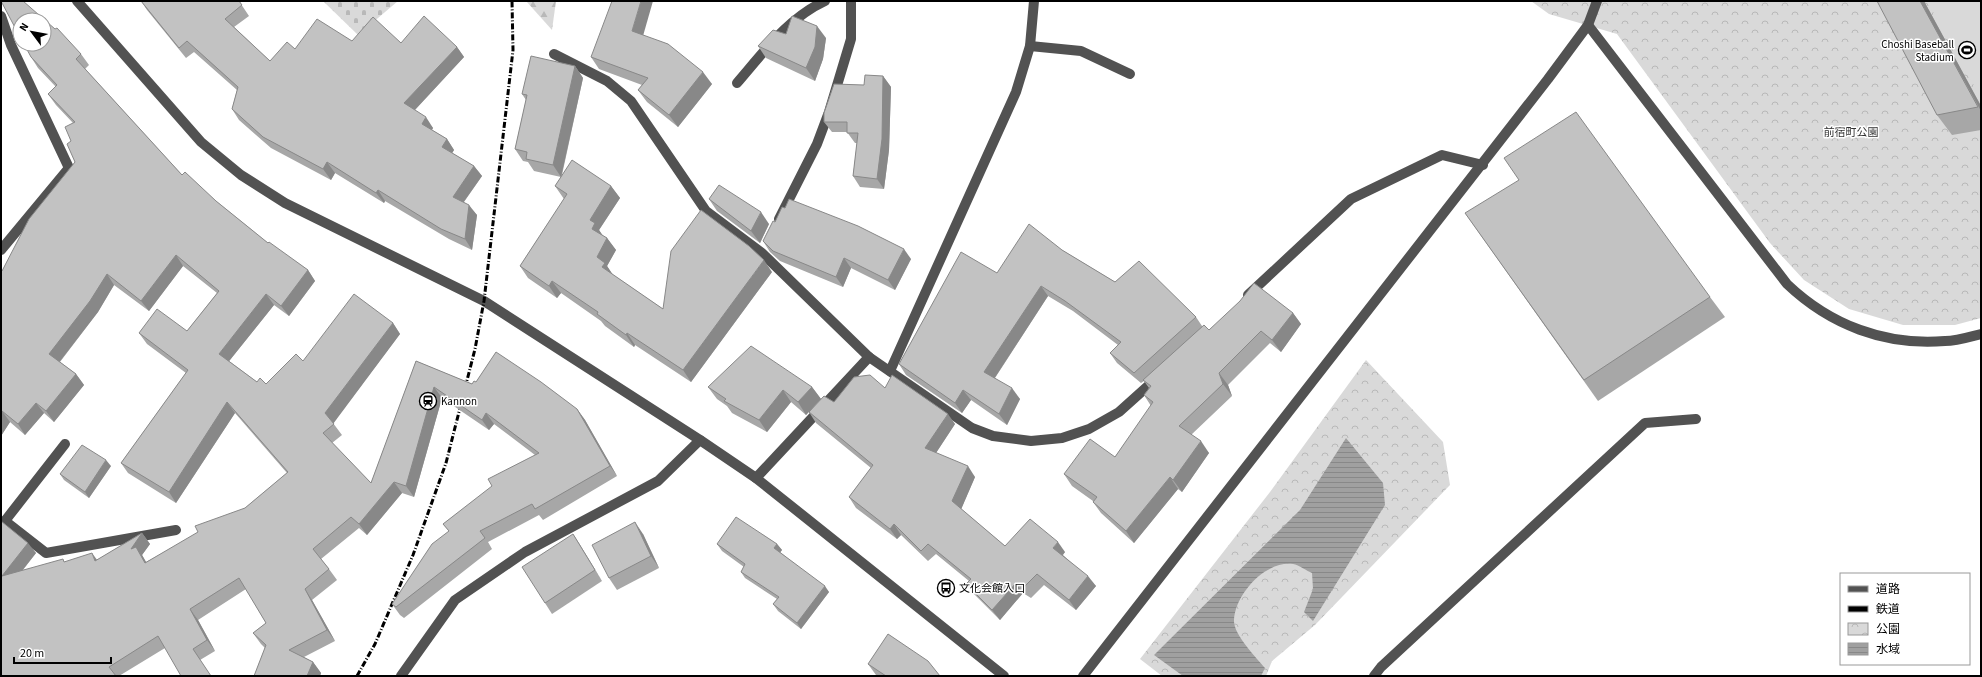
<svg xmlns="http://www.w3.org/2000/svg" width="1982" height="677" viewBox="0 0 1982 677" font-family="'Source Sans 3','Noto Sans JP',sans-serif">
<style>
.forest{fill:url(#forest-firs)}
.cemetery{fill:url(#cemetery-stones)}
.park{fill:url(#park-crowns)}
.pitch{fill:#d9d9d9}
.water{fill:url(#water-rules)}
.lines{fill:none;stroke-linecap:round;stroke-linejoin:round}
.minor{stroke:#525252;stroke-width:10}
.rail{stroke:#000;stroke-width:3;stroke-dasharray:6 2 1 2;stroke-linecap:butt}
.wall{fill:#a7a7a7}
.shaded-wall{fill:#888}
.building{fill:#c2c2c2;stroke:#888}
.labels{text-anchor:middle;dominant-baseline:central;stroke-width:3;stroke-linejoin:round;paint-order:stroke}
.poi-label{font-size:11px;fill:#000;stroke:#fff;text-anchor:start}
.park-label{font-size:11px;fill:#303030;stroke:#fff}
</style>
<defs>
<pattern id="forest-firs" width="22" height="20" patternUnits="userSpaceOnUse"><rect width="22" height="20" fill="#d9d9d9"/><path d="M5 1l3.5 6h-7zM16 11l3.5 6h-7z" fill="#b8b8b8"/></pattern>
<pattern id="cemetery-stones" width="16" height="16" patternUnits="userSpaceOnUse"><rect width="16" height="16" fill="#d9d9d9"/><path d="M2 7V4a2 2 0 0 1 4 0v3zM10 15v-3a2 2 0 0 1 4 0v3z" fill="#b8b8b8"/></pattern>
<pattern id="park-crowns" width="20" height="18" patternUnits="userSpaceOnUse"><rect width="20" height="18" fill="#d9d9d9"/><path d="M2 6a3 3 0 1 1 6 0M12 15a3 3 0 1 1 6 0" fill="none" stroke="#b8b8b8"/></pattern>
<pattern id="water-rules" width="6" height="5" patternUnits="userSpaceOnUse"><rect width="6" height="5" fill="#a0a0a0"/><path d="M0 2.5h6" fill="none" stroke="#888"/></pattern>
</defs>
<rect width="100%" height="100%" fill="#fff"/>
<polygon class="forest" points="526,1 556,1 552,30"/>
<polygon class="cemetery" points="323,1 398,1 358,35"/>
<g class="park">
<polygon points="1531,1 1981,1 1981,318 1955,325 1903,325 1849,309 1804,280 1770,243 1617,34 1549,14"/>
<polygon points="1366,360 1443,442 1450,485 1315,625 1272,661 1266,676 1162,676 1140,659 1270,492"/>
</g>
<polygon class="pitch" points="1927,1 1981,1 1981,98"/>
<path class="water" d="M 1346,438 L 1383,483 L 1385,505 L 1313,621 L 1304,612 L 1313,589 L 1312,573 C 1307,571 1299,565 1293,564 C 1266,560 1235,594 1234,620 C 1233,634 1256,657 1265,668 L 1261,676 L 1183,676 L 1154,655 L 1300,510 Z"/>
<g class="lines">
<g class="minor">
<polyline points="77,1 201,142 241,175 285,203 484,301 700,440 756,478 1004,676"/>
<polyline points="1,16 11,45 69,168 1,250"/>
<path d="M 1588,25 L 1787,284 C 1830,325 1885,346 1945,341 C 1957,341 1969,337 1981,334"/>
<polyline points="1030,46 1081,51 1130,74"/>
<polyline points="554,54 607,81 631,101 706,211 762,253 869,357 972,428 993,436 1031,441 1062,438 1089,429 1119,412 1158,377"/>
<path d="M 737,83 C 763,53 788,18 825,1"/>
<polyline points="779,219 817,144 829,112 851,39 851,1"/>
<polyline points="1248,295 1351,199 1442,155 1483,165"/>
<polyline points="890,371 1016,92 1030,46 1034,1"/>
<polyline points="756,478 869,357"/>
<polyline points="5,521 46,553 176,530"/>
<polyline points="1,526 65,444"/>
<polyline points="401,676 455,600 525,552 658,481 700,440"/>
<polyline points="1083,676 1548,79 1588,25 1597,1"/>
<polyline points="1374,676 1381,667 1645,423 1696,419"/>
</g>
<polyline class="rail" points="357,676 375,644 413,555 446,463 475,349 484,301 513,50 512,1"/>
</g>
<g class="wall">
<polygon points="141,1 239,1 249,16 234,27 270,61 295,49 352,41 401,43 457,47 464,57 415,110 433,128 432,130 447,139 454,150 452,153 474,166 482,176 464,202 477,215 472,250 449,239 385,201 384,203 335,173 331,180 271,148 239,120 232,109 237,90 194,52 186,58 147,10"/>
<polygon points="1924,1 1981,106 1981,130 1952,135 1937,115"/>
<polygon points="786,34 826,38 823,59 815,81 766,58 758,46"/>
<polygon points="643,35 712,84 678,127 647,102 638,90 642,85 599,69 591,57"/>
<polygon points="81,54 89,65 85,69 182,175 216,201 268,243 308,270 315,281 289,316 274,305 229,361 257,382 266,384 303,361 393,323 400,334 333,423 342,435 332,443 371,483 416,361 472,384 476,382 577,409 585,420 617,476 543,520 539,515 488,542 492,549 404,618 400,615 392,604 449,531 443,524 535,455 494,424 489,430 442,398 414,497 402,493 367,535 359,528 321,559 329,569 337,580 312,600 335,641 304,657 313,662 321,673 320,676 254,676 265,648 261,644 253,633 266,623 246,589 198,620 215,651 200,660 165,648 119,676 1,676 1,521 36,553 23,570 65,562 97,560 142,533 150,544 142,555 146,562 245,508 287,473 235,413 176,503 128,473 121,463 186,373 147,344 139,333 187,331 217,293 183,266 149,311 114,285 98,312 60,362 76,374 84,385 54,422 44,413 25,435 10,422 1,436 1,270 2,271 75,162 71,141 73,123 56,105 48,94 56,87 38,68 31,57"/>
<polygon points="575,66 583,78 562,175 611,186 620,198 599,230 603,236 607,238 616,250 607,266 613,275 663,309 772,272 691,382 635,345 634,347 605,326 601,321 561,293 557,298 528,278 520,266 564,199 555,186 561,177 534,171 528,162 523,161 515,149 526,100 522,94"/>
<polygon points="883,76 891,87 889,150 884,189 860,187 853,176 857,143 855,143 847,132 832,132 824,122 864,85"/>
<polygon points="709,199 769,224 760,243 717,211"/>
<polygon points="1465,213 1710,297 1725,317 1598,401"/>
<polygon points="775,222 911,259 895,290 851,268 843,287 780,261 770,252 763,241"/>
<polygon points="1062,250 1115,282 1196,317 1202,326 1209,330 1293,313 1301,324 1281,352 1270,343 1228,385 1232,396 1191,435 1209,453 1182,492 1178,489 1134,543 1101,513 1093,502 1093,501 1072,486 1064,474 1115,457 1151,406 1144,395 1149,388 1144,381 1141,383 1117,363 1110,353 1118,345 1073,311 1048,296 995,378 1020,399 1007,425 971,400 962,413 906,375 899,364 997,273"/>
<polygon points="708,387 812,387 821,399 806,415 791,402 767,432 732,413 727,406 717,399"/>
<polygon points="885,388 955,424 936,453 975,477 961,509 1005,546 1065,552 1063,555 1096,586 1076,610 1044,585 1031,598 1023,593 1000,620 974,594 966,584 969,581 936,554 928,561 901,535 897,539 856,508 849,497 871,468 816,423 809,412 834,402"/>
<polygon points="111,466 89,498 64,480 60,474"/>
<polygon points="573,534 580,545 602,581 552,614 545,603"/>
<polygon points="643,534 659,568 617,590 609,578"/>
<polygon points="717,544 777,544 782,550 780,552 829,592 801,629 778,611 773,604 777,599 745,578 741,572 744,567 722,551"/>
<polygon points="868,664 940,676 878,676 876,675"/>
</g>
<g class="shaded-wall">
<polygon points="641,1 653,1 641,43 632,31"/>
<polygon points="1920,1 1924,1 1981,106 1981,111"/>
<polygon points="817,26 826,38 823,59 815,81 806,68"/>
<polygon points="457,47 464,57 411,114 404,103"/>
<polygon points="575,66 583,78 561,177 553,165"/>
<polygon points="703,72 712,84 678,127 669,115"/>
<polygon points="883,76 891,87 889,150 884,189 877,179"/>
<polygon points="426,117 433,128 429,134 422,124"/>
<polygon points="447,139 454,150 449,158 442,147"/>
<polygon points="327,162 335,173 331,180 323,169"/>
<polygon points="474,166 482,176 460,207 453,197"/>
<polygon points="611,186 620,198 599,230 603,236 600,241 592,229 590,220"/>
<polygon points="378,190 385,201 384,203 376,193"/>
<polygon points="469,205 477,215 472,250 465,239"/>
<polygon points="761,212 769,224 760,243 751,231"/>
<polygon points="607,238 616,250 607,266 613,275 602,267 597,257"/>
<polygon points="904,249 911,259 895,290 888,280"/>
<polygon points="176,255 183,266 149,311 141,301"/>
<polygon points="844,258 851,268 843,287 836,277"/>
<polygon points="764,260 772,272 691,382 683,370"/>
<polygon points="308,270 315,281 289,316 281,306"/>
<polygon points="107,274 114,285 98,312 57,365 49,354"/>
<polygon points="552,281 561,293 557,298 549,286"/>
<polygon points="1041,286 1048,296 992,382 984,372"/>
<polygon points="266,294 274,305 226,365 219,354"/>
<polygon points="1293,313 1301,324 1281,352 1272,340"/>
<polygon points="393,323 400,334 333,424 325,413"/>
<polygon points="627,333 635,345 634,347 626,335"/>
<polygon points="1219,373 1228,385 1232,396 1223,384"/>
<polygon points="76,374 84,385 54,422 46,411"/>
<polygon points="434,387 442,398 414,497 406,486"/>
<polygon points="812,387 821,399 806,415 798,402"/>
<polygon points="1012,388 1020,399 1007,425 999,414"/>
<polygon points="783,390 791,402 767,432 759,420"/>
<polygon points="963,390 971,400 962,413 955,403"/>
<polygon points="227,402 235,413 176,503 169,492"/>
<polygon points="36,403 44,413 25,435 18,424"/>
<polygon points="577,409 585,420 617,476 610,466"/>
<polygon points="2,411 10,422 1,436 1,413"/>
<polygon points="486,413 494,424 489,430 482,420"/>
<polygon points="948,414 955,424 932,459 925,448"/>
<polygon points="1201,441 1209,453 1182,492 1173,480"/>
<polygon points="106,460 111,466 89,498 85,492"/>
<polygon points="968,466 975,477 960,512 952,501"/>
<polygon points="1170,477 1178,489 1134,543 1126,531"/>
<polygon points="394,482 402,493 367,535 359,524"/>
<polygon points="635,522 643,534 659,568 651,556"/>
<polygon points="894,524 901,535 897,539 890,529"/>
<polygon points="142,533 150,544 142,555 153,574 131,549"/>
<polygon points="573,534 580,545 602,581 595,570"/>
<polygon points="1058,542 1065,552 1060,558 1053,548"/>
<polygon points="28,543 36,553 9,587 2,576"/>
<polygon points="777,544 782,550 779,554 774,548"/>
<polygon points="92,553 100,564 95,561"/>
<polygon points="1088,576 1096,586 1076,610 1069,600"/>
<polygon points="1016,583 1023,593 1000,620 992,610"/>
<polygon points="825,586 829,592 801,629 797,623"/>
<polygon points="305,589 312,600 335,641 327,630"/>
<polygon points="190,609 198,620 215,651 207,640"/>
<polygon points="313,662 321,673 320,676 307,676"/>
</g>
<g class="building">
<polygon points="1,1 23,1 55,29 57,28 81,54 76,59 182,175 185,172 216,201 268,243 269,242 308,270 281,306 266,294 219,354 257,382 260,378 266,384 296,354 303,361 354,294 393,323 325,413 334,424 323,433 371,483 416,361 472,384 474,381 476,382 496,352 541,382 577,409 610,466 535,509 532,504 480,531 485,538 396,607 392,604 432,544 449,531 443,524 492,486 488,479 539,453 486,413 482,420 434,387 406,486 394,482 359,524 351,517 313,549 329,569 305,589 327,630 289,650 313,662 307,676 254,676 266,645 253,633 266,623 239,578 190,609 207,640 193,649 211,676 181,676 158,636 109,667 116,676 1,676 1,521 28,543 2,576 63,559 64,562 92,553 95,561 142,533 131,549 136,547 145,563 198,532 195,526 245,508 288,472 227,402 169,492 121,463 188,370 139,333 157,309 187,331 219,291 176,255 141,301 107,274 90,301 49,354 76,374 46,411 36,403 18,424 2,411 1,413 1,270 2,271 29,219 75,162 67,144 71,141 65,127 75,122 48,94 57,85 31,57 24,44 44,44 44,20 20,20 20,37"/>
<polygon points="141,1 239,1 242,5 225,19 270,61 287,42 295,49 317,19 352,41 373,17 401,43 424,16 457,47 404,103 426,117 422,124 447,139 442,147 474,166 453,197 469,205 465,239 441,229 378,190 376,193 327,162 323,169 263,137 232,109 238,87 187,41 179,48"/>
<polygon points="612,1 641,1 632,31 668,44 703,72 669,115 638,90 648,78 591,57"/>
<polygon points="1877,1 1920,1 1978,107 1937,115"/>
<polygon points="792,16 817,26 815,47 806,68 758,46 773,30 786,34"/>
<polygon points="531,56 575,66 553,165 526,159 527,152 515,149 527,95 522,94"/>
<polygon points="865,75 883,76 882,139 877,179 853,176 858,133 847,133 847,122 824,122 824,113 834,84 864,85"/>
<polygon points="1576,112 1710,297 1584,380 1465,213 1519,180 1504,158"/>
<polygon points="572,160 611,186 590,220 595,223 592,229 607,238 597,257 605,263 602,267 663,309 671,251 701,210 749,246 764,260 683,370 627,333 626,335 597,314 598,312 552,281 549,286 520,266 567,194 555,186"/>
<polygon points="719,185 761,212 751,231 709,199"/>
<polygon points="789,199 858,226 904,249 888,280 844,258 836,277 773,251 763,241 773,221 775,222 782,207 785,208"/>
<polygon points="1029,224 1062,250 1115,282 1139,261 1196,317 1134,373 1110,353 1121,342 1065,301 1041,286 984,372 1012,388 999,414 963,390 955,403 899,364 961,252 997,273"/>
<polygon points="1254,283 1293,313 1272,340 1261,331 1219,373 1223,384 1179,426 1201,441 1173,480 1170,477 1126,531 1093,502 1097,497 1064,474 1090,439 1115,457 1153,402 1144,395 1151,386 1143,380 1204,325 1209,330 1240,301"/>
<polygon points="751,346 812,387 798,402 783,390 759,420 724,401 726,399 708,387"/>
<polygon points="870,375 885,388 892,375 948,414 925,448 968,466 952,501 1005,546 1030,519 1058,542 1053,548 1088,576 1069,600 1037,574 1024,587 1016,583 992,610 966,584 971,579 928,544 921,551 894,524 890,529 849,497 873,465 809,412 824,396 834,402 854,377"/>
<polygon points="82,445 106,460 85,492 60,474"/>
<polygon points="736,517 777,544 774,548 825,586 797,623 773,604 779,597 741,572 745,564 717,544"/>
<polygon points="635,522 651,556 609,578 592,545"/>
<polygon points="573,534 595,570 545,603 522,567"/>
<polygon points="888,634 928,661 940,676 886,676 868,664"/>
</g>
<defs>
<g id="stadium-ring" transform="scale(0.9)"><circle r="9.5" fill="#fff" stroke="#000" stroke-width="1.5"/><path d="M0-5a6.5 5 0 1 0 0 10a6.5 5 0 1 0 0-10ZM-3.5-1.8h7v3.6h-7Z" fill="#000"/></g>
<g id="station-ring" transform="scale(0.9)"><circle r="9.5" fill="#fff" stroke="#000" stroke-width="1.5"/><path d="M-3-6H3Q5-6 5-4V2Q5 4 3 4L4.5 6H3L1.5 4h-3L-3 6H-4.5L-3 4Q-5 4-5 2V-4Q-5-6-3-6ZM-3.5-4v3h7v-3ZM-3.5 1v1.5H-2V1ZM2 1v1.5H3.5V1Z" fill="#000"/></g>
<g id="bus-ring" transform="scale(0.9)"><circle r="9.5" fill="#fff" stroke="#000" stroke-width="1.5"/><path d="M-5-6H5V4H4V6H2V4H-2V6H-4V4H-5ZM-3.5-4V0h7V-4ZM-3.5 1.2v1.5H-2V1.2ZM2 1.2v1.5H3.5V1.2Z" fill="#000"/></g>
</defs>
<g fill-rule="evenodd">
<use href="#stadium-ring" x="1967" y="50"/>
<use href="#station-ring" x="428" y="401"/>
<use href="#bus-ring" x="946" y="588"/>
</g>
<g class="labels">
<g class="poi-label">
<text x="1954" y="44" text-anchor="end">Choshi Baseball<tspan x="1954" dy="13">Stadium</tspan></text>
<text x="441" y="401">Kannon</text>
<text x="959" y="588">文化会館入口</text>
</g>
<g class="park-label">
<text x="1851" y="132">前宿町公園</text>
</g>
</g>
<rect width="1982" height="677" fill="none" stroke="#000000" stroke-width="4"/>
<rect x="1840" y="573" width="130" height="92" fill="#ffffff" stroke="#999999"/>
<rect x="1848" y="586" width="20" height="6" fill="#525252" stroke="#999999"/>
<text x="1876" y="593" font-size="12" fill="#000000">道路</text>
<rect x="1848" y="606" width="20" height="6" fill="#000000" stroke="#999999"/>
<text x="1876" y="613" font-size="12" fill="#000000">鉄道</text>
<rect x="1848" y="623" width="20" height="12" fill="url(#park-crowns)" stroke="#999999"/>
<text x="1876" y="633" font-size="12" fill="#000000">公園</text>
<rect x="1848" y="643" width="20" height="12" fill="url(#water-rules)" stroke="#999999"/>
<text x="1876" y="653" font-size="12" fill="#000000">水域</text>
<g transform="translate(32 32) rotate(302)"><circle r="19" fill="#ffffff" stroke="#999999"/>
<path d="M0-3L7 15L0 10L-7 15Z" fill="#000000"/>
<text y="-6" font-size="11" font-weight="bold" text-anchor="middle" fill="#000000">N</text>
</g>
<path d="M14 657v6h97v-6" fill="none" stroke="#000000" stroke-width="2"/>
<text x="20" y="657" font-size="12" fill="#000000" stroke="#ffffff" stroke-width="3" paint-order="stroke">20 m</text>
</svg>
